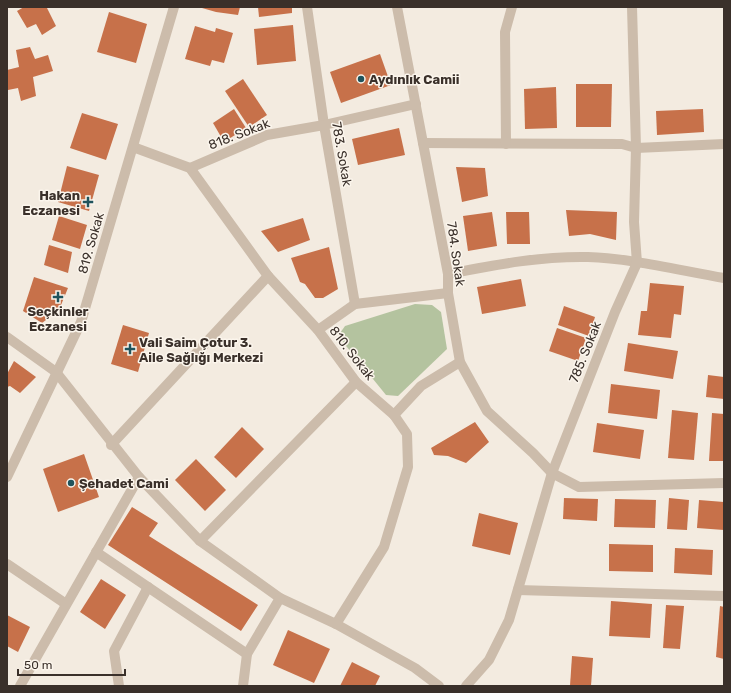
<svg xmlns="http://www.w3.org/2000/svg" width="731" height="693" viewBox="0 0 731 693" font-family="Rubik,sans-serif">
<style>
.green{fill:#b4c39f}
.building{fill:#c7714a}
.lines{fill:none;stroke-linecap:round;stroke-linejoin:round}
.minor{stroke:#ccbcab;stroke-width:10}
.tertiary{stroke:#ccbcab;stroke-width:10}
.poi-dot{fill:#1f535c;stroke:#fbf5ec;stroke-width:1.5}
.labels{text-anchor:middle;dominant-baseline:central;stroke-width:3;stroke-linejoin:round;paint-order:stroke}
.poi-label{font-size:13px;font-weight:bold;fill:#3a302a;stroke:#fbf5ec;text-anchor:start}
.street-label{font-size:13px;fill:#3a302a;stroke:#fbf5ec}
</style>
<rect width="100%" height="100%" fill="#f3ebe0"/>
<polygon class="green" points="415,304 432,305 441,312 447,349 398,396 386,395 338,336 345,326"/>
<g class="building">
<polygon points="24,7 49,7 47,8 56,26 42,35 36,24 27,28 17,11"/>
<polygon points="203,7 240,7 238,15 216,12 202,8"/>
<polygon points="258,7 292,7 292,13 259,17"/>
<polygon points="109,12 147,24 136,63 97,52"/>
<polygon points="293,25 296,61 257,65 254,29"/>
<polygon points="195,26 215,32 216,28 233,33 224,63 212,60 210,66 185,59"/>
<polygon points="30,47 35,59 48,55 53,71 33,77 36,96 21,101 18,88 8,90 7,70 19,67 16,50"/>
<polygon points="380,54 391,85 341,103 330,72"/>
<polygon points="243,79 267,115 249,127 225,91"/>
<polygon points="576,84 612,84 611,127 576,127"/>
<polygon points="556,87 557,128 525,129 524,89"/>
<polygon points="234,109 246,128 224,142 213,123"/>
<polygon points="703,109 704,132 657,135 656,111"/>
<polygon points="82,113 118,124 106,160 70,148"/>
<polygon points="399,128 405,155 358,165 352,139"/>
<polygon points="67,166 99,175 89,211 58,202"/>
<polygon points="456,167 485,168 488,196 462,202"/>
<polygon points="566,210 617,212 616,240 590,234 569,236"/>
<polygon points="492,212 497,246 468,251 463,216"/>
<polygon points="506,212 529,212 530,244 507,244"/>
<polygon points="59,216 87,225 80,249 52,240"/>
<polygon points="303,218 310,240 278,252 261,231"/>
<polygon points="49,245 72,252 68,273 44,265"/>
<polygon points="329,247 338,289 323,298 315,298 305,284 300,282 291,258"/>
<polygon points="34,277 68,288 59,310 42,323 23,311"/>
<polygon points="521,279 526,306 482,314 477,287"/>
<polygon points="650,283 684,286 681,315 674,314 671,338 638,335 641,311 647,311"/>
<polygon points="564,306 595,317 589,336 558,325"/>
<polygon points="123,325 149,333 138,372 111,364"/>
<polygon points="557,328 586,338 578,361 549,351"/>
<polygon points="628,343 678,351 673,379 624,371"/>
<polygon points="14,361 36,377 20,393 10,386 7,387 7,374"/>
<polygon points="708,375 724,377 724,399 706,397"/>
<polygon points="611,384 660,390 657,419 608,413"/>
<polygon points="672,410 698,413 694,460 668,458"/>
<polygon points="712,413 724,414 724,461 709,461"/>
<polygon points="475,422 489,442 466,463 448,456 434,455 431,448"/>
<polygon points="597,423 644,430 640,459 593,452"/>
<polygon points="242,427 264,449 236,478 214,457"/>
<polygon points="84,454 99,497 58,512 43,469"/>
<polygon points="196,459 226,490 205,511 175,480"/>
<polygon points="564,498 598,499 597,521 563,519"/>
<polygon points="669,498 689,500 687,530 667,529"/>
<polygon points="615,499 656,500 655,528 614,527"/>
<polygon points="699,500 724,502 724,530 697,528"/>
<polygon points="132,507 158,523 149,536 258,605 241,631 108,545"/>
<polygon points="479,513 518,523 510,555 472,546"/>
<polygon points="609,544 653,545 653,572 609,571"/>
<polygon points="675,548 713,550 712,575 674,573"/>
<polygon points="101,579 126,595 105,629 80,612"/>
<polygon points="611,601 652,604 650,638 609,636"/>
<polygon points="666,605 684,606 680,649 663,648"/>
<polygon points="720,606 724,607 724,659 716,657"/>
<polygon points="7,615 30,627 18,652 7,646"/>
<polygon points="288,630 330,649 314,683 273,665"/>
<polygon points="572,656 593,658 591,686 570,686"/>
<polygon points="352,662 380,676 375,686 340,686"/>
</g>
<g class="lines">
<g class="minor">
<polyline points="307,7 324,125 355,304"/>
<polyline points="397,7 448,274 448,293 460,362 487,411 533,453 552,473 579,487 724,483"/>
<polyline points="423,143 622,144 636,148 724,144"/>
<polyline points="506,144 505,32 512,7"/>
<polyline points="133,147 190,168 268,276 318,330 356,382 394,415 407,434 408,467 384,547 336,624"/>
<polyline points="190,168 267,135 324,125 416,104"/>
<path d="M 448,274 C 495,265 540,256 588,257 C 630,258 682,271 724,278"/>
<polyline points="318,330 355,304 448,293"/>
<polyline points="7,337 56,372 139,477 200,541 280,598 336,624 415,668 439,686"/>
<polyline points="394,415 421,386 460,362"/>
<polyline points="111,445 268,276"/>
<polyline points="200,541 356,382"/>
<polyline points="96,552 247,654"/>
<polyline points="7,564 66,604"/>
<polyline points="518,590 724,596"/>
<polyline points="20,686 139,477"/>
<polyline points="119,686 114,651 148,587"/>
<polyline points="243,686 247,654 280,598"/>
<polyline points="466,686 489,660 509,620 552,473 615,312 637,263 634,222 636,148 632,7"/>
</g>
<polyline class="tertiary" points="7,477 81,322 174,7"/>
</g>
<g class="poi-dot">
<circle cx="361" cy="79" r="4"/>
<path d="M86 196h4v4h4v4h-4v4h-4v-4h-4v-4h4z"/>
<path d="M56 291h4v4h4v4h-4v4h-4v-4h-4v-4h4z"/>
<path d="M128 343h4v4h4v4h-4v4h-4v-4h-4v-4h4z"/>
<circle cx="71" cy="483" r="4"/>
</g>
<g class="labels">
<g class="poi-label">
<text x="369" y="79">Aydınlık Camii</text>
<text x="80" y="195" text-anchor="end">Hakan<tspan x="80" dy="15">Eczanesi</tspan></text>
<text x="58" y="311" text-anchor="middle">Seçkinler<tspan x="58" dy="15">Eczanesi</tspan></text>
<text x="139" y="342">Vali Saim Çotur 3.<tspan x="139" dy="15">Aile Sağlığı Merkezi</tspan></text>
<text x="79" y="483">Şehadet Cami</text>
</g>
<g class="street-label">
<text transform="translate(239 134) rotate(-21)">818. Sokak</text>
<text transform="translate(342 154) rotate(80)">783. Sokak</text>
<text transform="translate(91 243) rotate(-74)">819. Sokak</text>
<text transform="translate(456 254) rotate(82)">784. Sokak</text>
<text transform="translate(585 352) rotate(-68)">785. Sokak</text>
<text transform="translate(352 353) rotate(52)">810. Sokak</text>
</g>
</g>
<rect width="731" height="693" fill="none" stroke="#3a302a" stroke-width="16"/>
<path d="M18 669v6h107v-6" fill="none" stroke="#3a302a" stroke-width="2"/>
<text x="24" y="669" font-size="12" fill="#3a302a" stroke="#fbf5ec" stroke-width="3" paint-order="stroke">50 m</text>
</svg>
